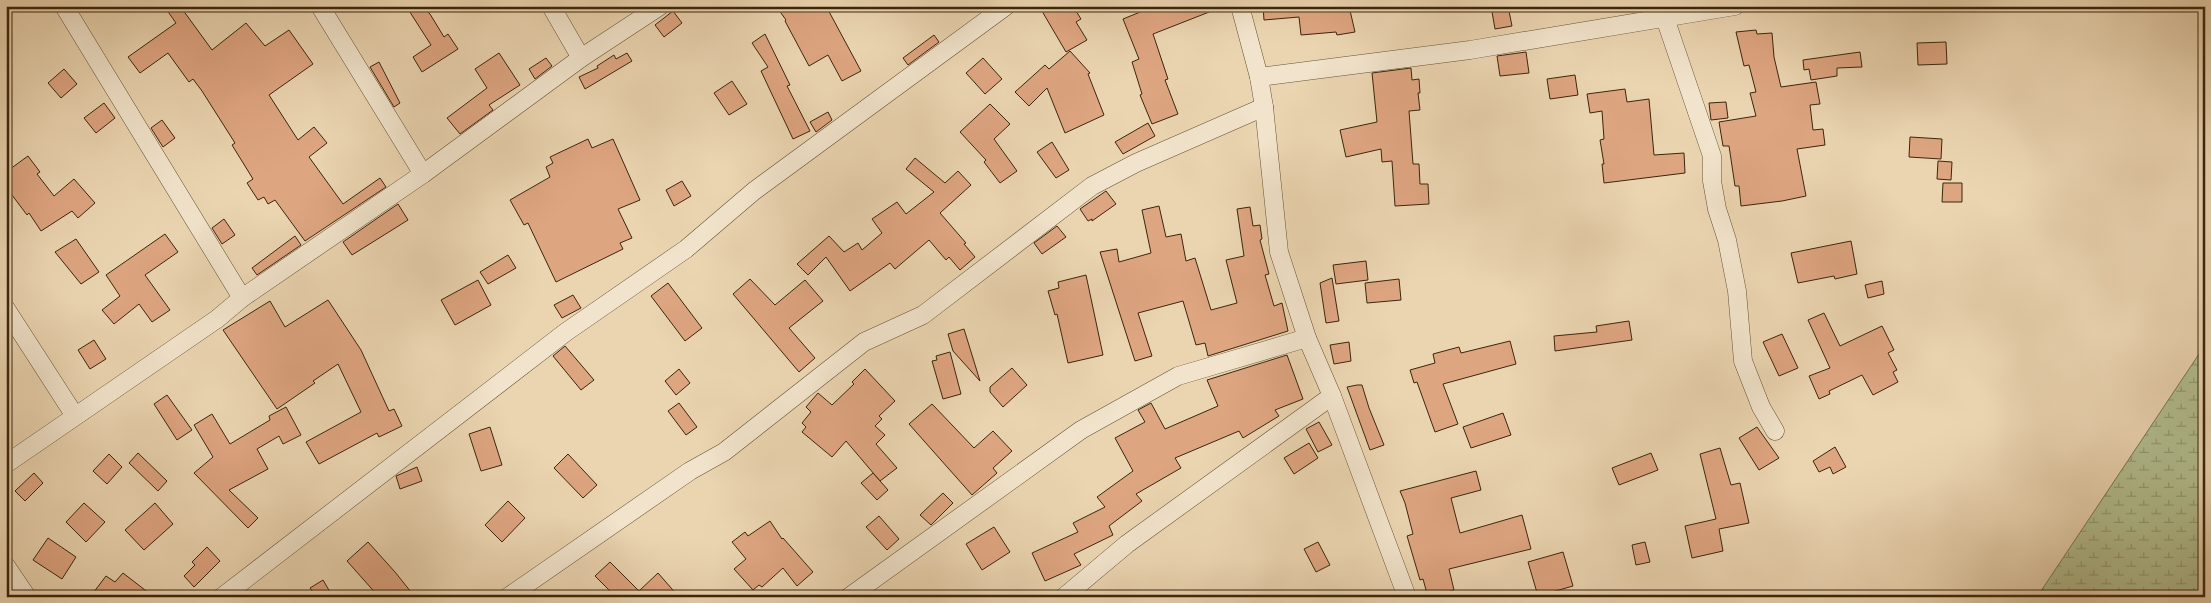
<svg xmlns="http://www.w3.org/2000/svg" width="2211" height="603" viewBox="0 0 2211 603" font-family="'IM FELL Great Primer',serif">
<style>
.wetland{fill:url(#wetland-marsh);stroke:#76724e}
.building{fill:#dea581;stroke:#3b260c}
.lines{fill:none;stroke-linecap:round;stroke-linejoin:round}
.street-casing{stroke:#675235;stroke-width:19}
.street{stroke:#f2e4cc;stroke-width:18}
</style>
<defs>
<pattern id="wetland-marsh" width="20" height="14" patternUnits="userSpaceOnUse" patternTransform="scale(1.25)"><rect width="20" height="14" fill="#b2be8f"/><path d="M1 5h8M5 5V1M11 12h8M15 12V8" fill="none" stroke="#929a73"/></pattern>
</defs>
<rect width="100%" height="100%" fill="#ebd5b1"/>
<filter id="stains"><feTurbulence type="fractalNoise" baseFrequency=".004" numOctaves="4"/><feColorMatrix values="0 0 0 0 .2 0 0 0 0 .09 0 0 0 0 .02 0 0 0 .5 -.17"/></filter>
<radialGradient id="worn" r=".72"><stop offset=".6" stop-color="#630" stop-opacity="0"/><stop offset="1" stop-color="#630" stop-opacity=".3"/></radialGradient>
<polygon class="wetland" points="2205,345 2205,597 2037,597"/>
<g class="building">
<polygon points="164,6 180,6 212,50 246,23 265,46 289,30 313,64 269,95 298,140 314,127 327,143 309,157 343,204 380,178 386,187 305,241 275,200 268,204 264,197 258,200 247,183 253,179 232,145 235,143 202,91 193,79 189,82 168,53 140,73 128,57 176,23"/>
<polygon points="406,6 421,6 430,14 444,37 448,34 458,49 422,72 413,57 431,45"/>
<polygon points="776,6 826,6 861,71 842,81 828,55 809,66 785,21 786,20"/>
<polygon points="1039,6 1073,6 1081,19 1076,22 1087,40 1066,52"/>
<polygon points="1155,6 1222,7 1153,34 1168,79 1165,80 1178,114 1152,124 1140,95 1142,94 1132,62 1139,59 1123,19"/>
<polygon points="1263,6 1349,6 1355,32 1337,35 1336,32 1301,35 1299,17 1264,20"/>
<polygon points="1491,6 1508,6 1512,26 1495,29"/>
<polygon points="673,11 682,23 664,37 655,25"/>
<polygon points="1756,30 1757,34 1772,33 1774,57 1781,87 1816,82 1820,104 1810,105 1813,130 1823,129 1825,145 1797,149 1806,196 1782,201 1741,206 1739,186 1735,186 1729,146 1723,146 1719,122 1756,116 1750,93 1756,92 1749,65 1744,66 1736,32"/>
<polygon points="765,34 790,85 787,86 810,131 793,139 761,71 768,67 752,43"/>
<polygon points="934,35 939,42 908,65 903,58"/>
<polygon points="1946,42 1947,64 1918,65 1917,43"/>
<polygon points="1070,51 1090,73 1088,74 1104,115 1065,133 1047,88 1029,106 1015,92 1045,65 1049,69"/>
<polygon points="1526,52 1529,73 1500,76 1497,56"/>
<polygon points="1860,52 1862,67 1837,68 1837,76 1811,80 1809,69 1804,70 1803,60"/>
<polygon points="499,53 520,85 489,105 493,110 460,134 447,118 487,88 475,69"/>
<polygon points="627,53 632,61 585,89 579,77 598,68 597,66 614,55 616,59"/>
<polygon points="546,58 552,66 535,79 529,69"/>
<polygon points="983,58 1002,79 985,94 966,73"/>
<polygon points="379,62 400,103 394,107 370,67"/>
<polygon points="1411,68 1412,80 1419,79 1420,93 1418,93 1420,110 1409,111 1413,164 1419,164 1420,184 1428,184 1429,204 1395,206 1392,161 1382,162 1381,149 1346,157 1340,130 1377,122 1372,73"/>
<polygon points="64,69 77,84 61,98 48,83"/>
<polygon points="1575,75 1578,95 1550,99 1547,79"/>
<polygon points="732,81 747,104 729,115 714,93"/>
<polygon points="1625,89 1627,102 1649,99 1654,155 1684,153 1685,173 1604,183 1602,164 1604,164 1600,140 1604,139 1602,111 1590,113 1587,94"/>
<polygon points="1726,102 1728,118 1711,120 1709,103"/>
<polygon points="104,103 115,118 96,133 84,118"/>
<polygon points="990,104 1010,124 994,139 1017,171 1000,183 984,162 986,160 960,132"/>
<polygon points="828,112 832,120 816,132 810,122"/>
<polygon points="162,120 175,138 163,147 151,128"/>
<polygon points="1148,123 1155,136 1123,154 1115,142"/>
<polygon points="1910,137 1942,139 1941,159 1909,157"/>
<polygon points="588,139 592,148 613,139 640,200 618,209 632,238 620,243 623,249 556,282 528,223 524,225 510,200 550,177 546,167 553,163 550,157"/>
<polygon points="1052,142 1069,170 1056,178 1037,152"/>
<polygon points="28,156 40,172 37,174 54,196 74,179 95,203 78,218 72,211 41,231 29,213 27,215 6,187 6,172"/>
<polygon points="915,158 945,183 958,171 971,185 940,213 966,243 964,244 975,257 960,270 949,257 946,260 929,240 895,269 890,263 850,291 826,257 808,275 797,264 829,236 844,252 858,243 862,250 882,233 872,219 897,202 906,214 934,192 906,169"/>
<polygon points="1938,161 1952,162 1951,180 1937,179"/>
<polygon points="682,181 691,196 674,206 666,190"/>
<polygon points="1943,183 1962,183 1962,202 1942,202"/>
<polygon points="1106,191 1116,204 1092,221 1092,219 1088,221 1080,209"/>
<polygon points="398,204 408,220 352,255 343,242"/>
<polygon points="1159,206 1166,237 1181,234 1186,261 1195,258 1211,310 1237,303 1226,260 1244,256 1237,209 1250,207 1253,226 1260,225 1262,239 1260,240 1269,274 1265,275 1274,306 1282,303 1288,331 1208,356 1205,343 1196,345 1183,301 1138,313 1152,356 1135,361 1100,252 1117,249 1119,262 1151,253 1142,210"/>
<polygon points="224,219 235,235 222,244 212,228"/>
<polygon points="1057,226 1066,237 1042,254 1034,243"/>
<polygon points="165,234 178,252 145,275 170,310 152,322 139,304 114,324 102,310 120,296 106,275"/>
<polygon points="295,236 301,245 257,275 252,268"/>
<polygon points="76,239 99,272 81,284 55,252"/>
<polygon points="1851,241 1857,274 1835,279 1834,276 1798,283 1791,253"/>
<polygon points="508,255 516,268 488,284 480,272"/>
<polygon points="1366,261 1368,280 1336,284 1333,265"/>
<polygon points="1086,275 1103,355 1068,363 1057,314 1055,315 1048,291 1059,288 1058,282"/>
<polygon points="1332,278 1339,321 1326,323 1320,283"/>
<polygon points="750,279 775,305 805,280 823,301 789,328 815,358 799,372 733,294"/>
<polygon points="1399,279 1401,300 1367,303 1365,283"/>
<polygon points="478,280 491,305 455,325 441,300"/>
<polygon points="1882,281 1884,294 1868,298 1865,285"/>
<polygon points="668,283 702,328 685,341 651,296"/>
<polygon points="573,295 581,308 562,318 554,305"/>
<polygon points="328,300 361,350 389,411 394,409 402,426 379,437 377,433 319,464 306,442 361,412 338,364 313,381 315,383 277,409 223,330 270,301 285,327"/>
<polygon points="1824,313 1840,346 1882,326 1894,350 1888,353 1897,370 1893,372 1898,382 1873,395 1862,375 1829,391 1830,394 1819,399 1809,376 1830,368 1808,320"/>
<polygon points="1629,321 1632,340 1555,351 1554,336 1597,332 1596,326"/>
<polygon points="964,329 980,381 953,351 948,334"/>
<polygon points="1782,334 1798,368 1779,376 1763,342"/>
<polygon points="94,340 106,359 90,369 78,350"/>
<polygon points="1510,341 1516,364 1443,384 1458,424 1435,432 1417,382 1414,383 1410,370 1435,363 1433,354 1459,347 1461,353"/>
<polygon points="1349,342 1351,361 1334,364 1330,345"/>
<polygon points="565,346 594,380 581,390 553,356"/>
<polygon points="950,352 961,394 943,399 932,361 937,360 936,356"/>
<polygon points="1287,355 1303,399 1275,410 1279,416 1243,438 1239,431 1175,458 1181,468 1136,494 1142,501 1109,526 1113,535 1074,554 1081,565 1045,581 1032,553 1078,532 1073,523 1105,507 1097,497 1133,471 1115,438 1145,422 1138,410 1151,403 1165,429 1218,406 1207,380"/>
<polygon points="1012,368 1027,385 1003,407 990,392 990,387"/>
<polygon points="679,369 690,383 676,395 665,381"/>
<polygon points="865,369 895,401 879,416 882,419 875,426 885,435 876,444 897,468 880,481 846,441 832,457 802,432 806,427 802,423 811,412 806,407 818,393 832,405 854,384 852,382"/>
<polygon points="1357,385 1362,385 1369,408 1384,445 1370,450 1347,387"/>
<polygon points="167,395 192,430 177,440 154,404"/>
<polygon points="679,403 697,427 686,435 668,411"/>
<polygon points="932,404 974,448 993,431 1012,451 993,468 997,473 972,495 909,424"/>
<polygon points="286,407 301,435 283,444 279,436 257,449 268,469 229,490 258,518 248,528 194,473 213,457 194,425 212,414 230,444 270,420 269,416"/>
<polygon points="1503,413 1511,435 1471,448 1463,427"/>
<polygon points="1319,422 1332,445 1318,452 1306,429"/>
<polygon points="490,427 502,465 481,471 469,434"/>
<polygon points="1757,427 1779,458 1759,470 1739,438"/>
<polygon points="1309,443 1318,458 1294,474 1284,458"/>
<polygon points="1835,447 1846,467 1833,474 1830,467 1819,472 1813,461"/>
<polygon points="1720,448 1731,485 1740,483 1749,523 1719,529 1723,551 1692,558 1685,526 1716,519 1700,454"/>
<polygon points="138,453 167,481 158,491 129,463"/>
<polygon points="1651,453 1658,470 1619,485 1612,468"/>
<polygon points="109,454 122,467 107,484 93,471"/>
<polygon points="568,454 597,485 583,498 554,468"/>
<polygon points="417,467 422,481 400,489 396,476"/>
<polygon points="1476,471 1481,490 1451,498 1460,533 1522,515 1531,549 1449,569 1454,590 1428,597 1423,579 1420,580 1407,536 1413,534 1405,503 1400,491"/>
<polygon points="34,473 43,483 25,501 15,491"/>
<polygon points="873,473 888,490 877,500 861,483"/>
<polygon points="943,493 953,503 931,525 920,515"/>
<polygon points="508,501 525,518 502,542 485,525"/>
<polygon points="84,503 105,522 86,542 66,522"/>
<polygon points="155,503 173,524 144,550 125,530"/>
<polygon points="879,516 899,539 887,550 866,527"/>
<polygon points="770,521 782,539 783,538 813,572 797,586 783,568 762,587 759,585 753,590 734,569 746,559 732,542 745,532 748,536"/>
<polygon points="994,527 1010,552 982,570 966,544"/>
<polygon points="48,538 76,557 62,579 33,560"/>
<polygon points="368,542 395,572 415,597 379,597 347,561"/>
<polygon points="1318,542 1330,565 1316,572 1304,549"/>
<polygon points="1645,542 1650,562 1636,565 1632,545"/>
<polygon points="207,547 220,561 194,587 184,576 195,565 192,562"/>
<polygon points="1563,552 1573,586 1538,596 1528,562"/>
<polygon points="610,562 639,591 658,573 679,597 616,597 595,576"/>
<polygon points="123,573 154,597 90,597 106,576 115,582"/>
<polygon points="323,580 333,597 316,597 310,588"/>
</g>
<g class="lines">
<g class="street-casing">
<g id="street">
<polyline points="64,6 242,298"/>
<polyline points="320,6 423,174"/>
<polyline points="551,6 581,58"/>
<polyline points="1240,6 1259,77 1264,107 1279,252 1307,338 1332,396 1407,597"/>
<polyline points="1665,18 1712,156 1712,181 1717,209 1727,240 1737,291 1743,361 1761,407 1775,431"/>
<polyline points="1259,77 1470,50 1735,6"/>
<polyline points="6,309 75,416"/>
<polyline points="6,464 217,319 242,298 423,174 581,58 660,6"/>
<polyline points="6,566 27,597"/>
<polyline points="222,597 566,332 686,249 754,191 1006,6"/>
<polyline points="508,597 690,471 724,452 864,342 923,315 1092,186 1136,163 1264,107"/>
<polyline points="849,597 1081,430 1178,376 1307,338"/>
<polyline points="1064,597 1127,544 1332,396"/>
</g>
</g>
<use href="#street" class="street"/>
</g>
<rect width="2211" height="603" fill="none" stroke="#ebd5b1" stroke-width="25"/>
<rect x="8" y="8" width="2196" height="588" fill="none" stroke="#3b260c" stroke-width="2.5"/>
<rect x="12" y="12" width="2186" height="578" fill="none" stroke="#3b260c"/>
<rect width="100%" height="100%" filter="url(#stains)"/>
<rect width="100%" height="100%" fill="url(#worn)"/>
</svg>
